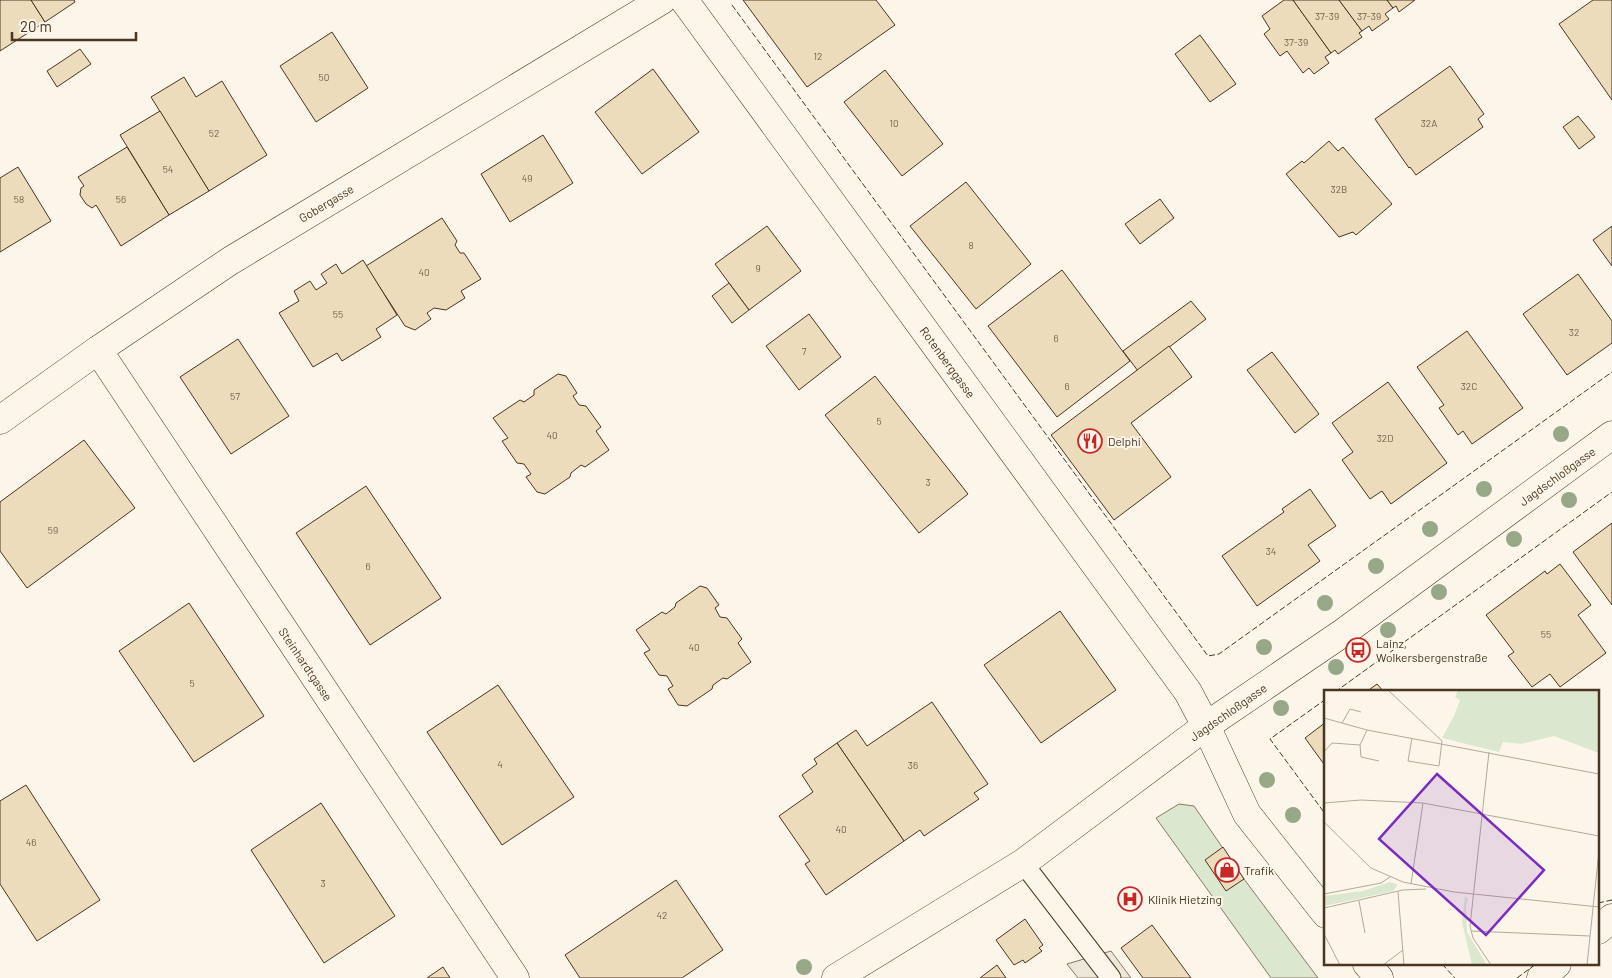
<svg xmlns="http://www.w3.org/2000/svg" width="1612" height="978" viewBox="0 0 1612 978" font-family="Barlow,sans-serif">
<style>
.green{fill:#dce7d0;stroke:#887966}
.parking{fill:#ede7d9;stroke:#887966}
.building{fill:#ecdcbc;stroke:#4a3520}
.lines{fill:none;stroke-linecap:round;stroke-linejoin:round}
.service-casing{stroke:#4a3520;stroke-width:21}
.minor-casing{stroke:#4a3520;stroke-width:29}
.tertiary-casing{stroke:#4a3520;stroke-width:29}
.service{stroke:#fbf6e9;stroke-width:19}
.minor{stroke:#fbf6e9;stroke-width:28}
.tertiary{stroke:#fbf6e9;stroke-width:28}
.fence{stroke:#4a3520;stroke-width:1;stroke-dasharray:6 2.5;stroke-linecap:butt}
.tree{fill:#96a887}
.labels{text-anchor:middle;dominant-baseline:central;stroke-width:4;stroke-linejoin:round;paint-order:stroke}
.number-label{font-size:10px;fill:#725f47}
.street-label{font-size:12px;fill:#4a3520;stroke:#fbf6e9}
.poi-label{font-size:12px;fill:#4a3520;stroke:#fbf6e9;text-anchor:start}
.inset-road{fill:none;stroke:#b4a999;stroke-width:1}
.view{fill:#7b2cbf;fill-opacity:0.15;stroke:#7b2cbf;stroke-width:2.5}
.inset-edge{fill:none;stroke:#4a3520;stroke-width:2.5}
</style>
<rect width="100%" height="100%" fill="#fbf6e9"/>
<polygon class="green" points="1179,804 1194,806 1244,879 1318,978 1271,978 1156,818"/>
<polygon class="parking" points="1111,951 1131,978 1078,978 1067,964"/>
<g class="building">
<polygon points="0,0 31,0 45,22 0,51"/>
<polygon points="31,0 74,0 75,2 45,22"/>
<polygon points="743,0 876,0 895,25 807,87"/>
<polygon points="1284,0 1293,0 1331,53 1325,57 1329,63 1314,74 1309,68 1303,73 1287,51 1280,56 1264,34 1270,29 1262,16"/>
<polygon points="1293,0 1339,0 1362,31 1359,33 1362,37 1338,54 1335,50 1331,53"/>
<polygon points="1339,0 1387,0 1393,8 1385,14 1389,19 1372,31 1369,26 1362,31"/>
<polygon points="1387,0 1415,0 1399,12 1396,6 1393,8"/>
<polygon points="1593,0 1612,0 1612,100 1559,24"/>
<polygon points="332,32 368,88 316,122 280,66"/>
<polygon points="1200,35 1236,84 1210,102 1175,54"/>
<polygon points="80,49 91,64 57,87 47,71"/>
<polygon points="1450,66 1484,114 1478,119 1483,127 1416,175 1410,167 1409,168 1375,119"/>
<polygon points="653,69 699,132 642,174 595,112"/>
<polygon points="885,70 943,144 902,176 844,102"/>
<polygon points="184,77 196,97 222,81 267,155 209,191 151,97"/>
<polygon points="160,111 209,191 169,215 120,135"/>
<polygon points="1578,116 1595,137 1579,149 1563,127"/>
<polygon points="543,135 573,183 510,222 481,174"/>
<polygon points="1329,141 1338,151 1343,147 1392,204 1356,235 1353,232 1339,237 1286,174 1302,161 1304,163"/>
<polygon points="127,147 169,215 121,246 96,205 92,208 86,204 80,195 81,188 84,186 78,177"/>
<polygon points="18,167 51,221 0,252 0,178"/>
<polygon points="966,182 1031,264 976,309 910,226"/>
<polygon points="1160,199 1174,218 1140,244 1125,224"/>
<polygon points="442,218 457,241 455,245 460,253 464,253 481,279 461,291 465,298 446,310 434,308 427,313 431,319 415,330 405,326 366,266"/>
<polygon points="767,226 801,271 749,310 715,264"/>
<polygon points="1612,226 1612,266 1593,240"/>
<polygon points="363,260 397,315 376,329 381,337 342,361 337,353 313,367 279,313 299,301 294,291 310,281 316,290 327,283 321,274 336,264 342,274"/>
<polygon points="1062,270 1130,361 1057,417 988,326"/>
<polygon points="1578,274 1612,321 1612,343 1567,375 1523,314"/>
<polygon points="729,283 749,310 732,323 712,296"/>
<polygon points="1191,301 1206,319 1138,371 1123,351"/>
<polygon points="809,314 841,357 799,390 766,346"/>
<polygon points="1467,331 1523,408 1472,444 1463,431 1458,435 1439,408 1444,405 1417,367"/>
<polygon points="238,339 289,416 231,454 180,377"/>
<polygon points="1169,346 1192,377 1131,423 1171,477 1114,520 1051,435"/>
<polygon points="1272,352 1319,414 1295,433 1247,370"/>
<polygon points="558,374 566,376 577,393 573,396 579,405 586,406 601,427 596,431 609,450 585,467 581,465 571,473 570,477 545,494 537,492 526,477 531,474 524,464 517,463 502,441 508,438 493,418 520,400 524,402 534,395 534,390"/>
<polygon points="875,376 968,494 919,533 825,415"/>
<polygon points="1388,382 1447,463 1391,504 1382,491 1370,499 1342,460 1353,452 1332,423"/>
<polygon points="84,440 135,508 27,588 0,551 0,502"/>
<polygon points="366,486 441,598 370,645 296,533"/>
<polygon points="1310,489 1336,526 1308,545 1320,561 1257,606 1222,556 1284,512 1282,509"/>
<polygon points="1612,523 1612,605 1573,552"/>
<polygon points="1560,564 1591,605 1578,615 1606,653 1560,687 1550,674 1532,687 1508,656 1514,652 1486,615 1545,571 1547,574"/>
<polygon points="700,586 707,588 719,605 715,608 720,617 727,618 742,639 738,643 751,662 727,679 723,678 713,685 712,689 687,706 678,705 668,689 673,686 667,676 659,675 644,653 650,650 636,630 662,612 666,614 675,607 676,603"/>
<polygon points="189,603 264,716 194,762 119,651"/>
<polygon points="1060,611 1116,690 1041,743 984,665"/>
<polygon points="1377,684 1384,692 1366,692"/>
<polygon points="498,685 574,797 502,845 427,732"/>
<polygon points="932,702 988,784 974,793 979,799 924,836 920,830 904,841 837,743 856,730 867,746"/>
<polygon points="1326,722 1326,767 1305,738"/>
<polygon points="837,743 904,841 826,895 805,864 810,861 779,816 813,792 802,775 817,764 814,759"/>
<polygon points="26,785 100,900 37,941 0,884 0,801"/>
<polygon points="321,803 395,916 324,963 251,850"/>
<polygon points="1223,847 1244,879 1226,891 1205,860"/>
<polygon points="676,880 723,950 682,978 580,978 565,955"/>
<polygon points="1025,919 1043,945 1039,948 1042,951 1025,963 1023,960 1014,965 996,940"/>
<polygon points="1152,925 1191,978 1143,978 1121,948"/>
<polygon points="997,965 1006,978 980,978"/>
<polygon points="443,967 450,978 427,978"/>
</g>
<g class="lines">
<g class="service-casing">
<polyline id="service" points="1023,863 1111,978"/>
</g>
<g class="minor-casing">
<g id="minor">
<polyline points="684,0 1188,692 1206,726"/>
<polyline points="98,350 515,978"/>
<polyline points="0,420 98,350 230,261 662,0"/>
<polyline points="1598,930 1612,918"/>
<polyline points="1541,978 1557,964"/>
</g>
</g>
<g class="tertiary-casing">
<g id="tertiary">
<polyline points="1206,726 1247,814 1326,914"/>
<polyline points="1367,964 1379,978"/>
<polyline points="836,978 1023,863 1206,726 1344,632 1612,435"/>
</g>
</g>
<use href="#service" class="service"/>
<use href="#minor" class="minor"/>
<use href="#tertiary" class="tertiary"/>
<g class="fence">
<polyline points="732,5 1208,656 1219,654 1612,372"/>
<polyline points="1335,692 1612,492"/>
<polyline points="1326,699 1270,739 1326,815"/>
<polyline points="1598,903 1612,900"/>
<polyline points="1442,964 1455,978"/>
<polyline points="1517,978 1536,964"/>
</g>
</g>
<g class="tree">
<circle cx="1561" cy="434" r="8"/>
<circle cx="1484" cy="489" r="8"/>
<circle cx="1569" cy="500" r="8"/>
<circle cx="1430" cy="529" r="8"/>
<circle cx="1514" cy="539" r="8"/>
<circle cx="1376" cy="566" r="8"/>
<circle cx="1439" cy="592" r="8"/>
<circle cx="1325" cy="603" r="8"/>
<circle cx="1388" cy="630" r="8"/>
<circle cx="1264" cy="647" r="8"/>
<circle cx="1336" cy="667" r="8"/>
<circle cx="1281" cy="708" r="8"/>
<circle cx="1267" cy="780" r="8"/>
<circle cx="1293" cy="815" r="8"/>
<circle cx="804" cy="967" r="8"/>
</g>
<defs>
<g id="restaurant-ring" transform="scale(1.25)"><circle r="9.5" fill="#fbf6e9" stroke="#c62828" stroke-width="1.5"/><path d="M-5-6h1v4h1v-4h1v4h1v-4h1v5L-1.5 .5V6h-2V.5L-5-1ZM5-6V6H3V1.5H1.5Q1.5-4 5-6Z" fill="#c62828"/></g>
<g id="bus-ring" transform="scale(1.25)"><circle r="9.5" fill="#fbf6e9" stroke="#c62828" stroke-width="1.5"/><path d="M-5-6H5V4H4V6H2V4H-2V6H-4V4H-5ZM-3.5-4V0h7V-4ZM-3.5 1.2v1.5H-2V1.2ZM2 1.2v1.5H3.5V1.2Z" fill="#c62828"/></g>
<g id="shop-ring" transform="scale(1.25)"><circle r="9.5" fill="#fbf6e9" stroke="#c62828" stroke-width="1.5"/><path d="M-5-2.5h2.3a2.7 3.5 0 0 1 5.4 0H5L5.5 6h-11ZM-1.5-2.5h3a1.5 2.3 0 0 0-3 0Z" fill="#c62828"/></g>
<g id="hospital-ring" transform="scale(1.25)"><circle r="9.5" fill="#fbf6e9" stroke="#c62828" stroke-width="1.5"/><path d="M-5-5h3v3.5h4V-5h3V5h-3V1.5h-4V5h-3Z" fill="#c62828"/></g>
</defs>
<g fill-rule="evenodd">
<use href="#restaurant-ring" x="1090" y="441"/>
<use href="#bus-ring" x="1358" y="650"/>
<use href="#shop-ring" x="1227" y="870"/>
<use href="#hospital-ring" x="1130" y="899"/>
</g>
<g class="labels">
<g class="number-label">
<text x="1327" y="16">37-39</text>
<text x="1369" y="16">37-39</text>
<text x="1296" y="42">37-39</text>
<text x="818" y="56">12</text>
<text x="324" y="77">50</text>
<text x="894" y="123">10</text>
<text x="1429" y="123">32A</text>
<text x="214" y="133">52</text>
<text x="168" y="169">54</text>
<text x="527" y="178">49</text>
<text x="1339" y="189">32B</text>
<text x="19" y="199">58</text>
<text x="121" y="199">56</text>
<text x="971" y="245">8</text>
<text x="758" y="268">9</text>
<text x="424" y="272">40</text>
<text x="338" y="314">55</text>
<text x="1574" y="332">32</text>
<text x="1056" y="338">6</text>
<text x="804" y="351">7</text>
<text x="1067" y="386">6</text>
<text x="1469" y="386">32C</text>
<text x="235" y="396">57</text>
<text x="879" y="421">5</text>
<text x="552" y="435">40</text>
<text x="1385" y="438">32D</text>
<text x="928" y="482">3</text>
<text x="53" y="530">59</text>
<text x="1271" y="551">34</text>
<text x="368" y="566">6</text>
<text x="1546" y="634">55</text>
<text x="694" y="647">40</text>
<text x="192" y="683">5</text>
<text x="500" y="764">4</text>
<text x="913" y="765">36</text>
<text x="841" y="829">40</text>
<text x="31" y="842">46</text>
<text x="323" y="883">3</text>
<text x="662" y="915">42</text>
</g>
<g class="street-label">
<text transform="translate(326 203) rotate(-31)">Gobergasse</text>
<text transform="translate(948 362) rotate(54)">Rotenberggasse</text>
<text transform="translate(1557 476) rotate(-36)">Jagdschloßgasse</text>
<text transform="translate(306 664) rotate(56)">Steinhardtgasse</text>
<text transform="translate(1228 712) rotate(-35)">Jagdschloßgasse</text>
</g>
<g class="poi-label">
<text x="1108" y="441">Delphi</text>
<text x="1376" y="643">Lainz,<tspan x="1376" dy="14">Wolkersbergenstraße</tspan></text>
<text x="1244" y="870">Trafik</text>
<text x="1148" y="899">Klinik Hietzing</text>
</g>
</g>
<g transform="translate(1324 690)">
<rect width="275" height="275" fill="#fbf6e9"/>
<path d="M 134,0 L 275,0 L 275,63 L 230,46 L 197,54 L 179,52 L 175,62 L 118,48 L 130,26 L 136,10 L 131,7 ZM 66,192 L 74,195 L 69,201 L 0,216 L 0,206 L 39,201 ZM 141,207 L 144,208 L 142,216 L 143,242 L 163,275 L 148,275 L 138,232 Z" fill="#dce7d0"/>
<path class="inset-road" d="M 64,0 L 118,51 L 115,76 L 84,71 L 88,48M 0,28 L 43,40 L 275,84M 18,33 L 26,19 L 37,22M 36,55 L 37,67 L 55,71M 0,62 L 8,53 L 36,55 L 43,40M 165,62 L 146,236 L 149,248 L 167,275M 0,113 L 37,110 L 99,113 L 275,146M 0,132 L 47,178 L 79,192 L 130,202 L 275,217M 87,194 L 99,113M 74,202 L 80,275M 0,204 L 57,193 L 66,187M 35,211 L 41,243M 0,218 L 79,200 L 102,199M 147,241 L 266,246M 0,244 L 16,275M 59,275 L 79,260M 263,275 L 275,161"/>
<path class="view" d="M 113,84 L 220,180 L 162,245 L 55,149 Z"/>
<rect width="275" height="275" class="inset-edge"/>
</g>
<path d="M12 32v8h124v-8" fill="none" stroke="#4a3520" stroke-width="2.5"/>
<text x="20" y="32" font-size="15" fill="#4a3520" stroke="#fbf6e9" stroke-width="4" paint-order="stroke">20 m</text>
</svg>
